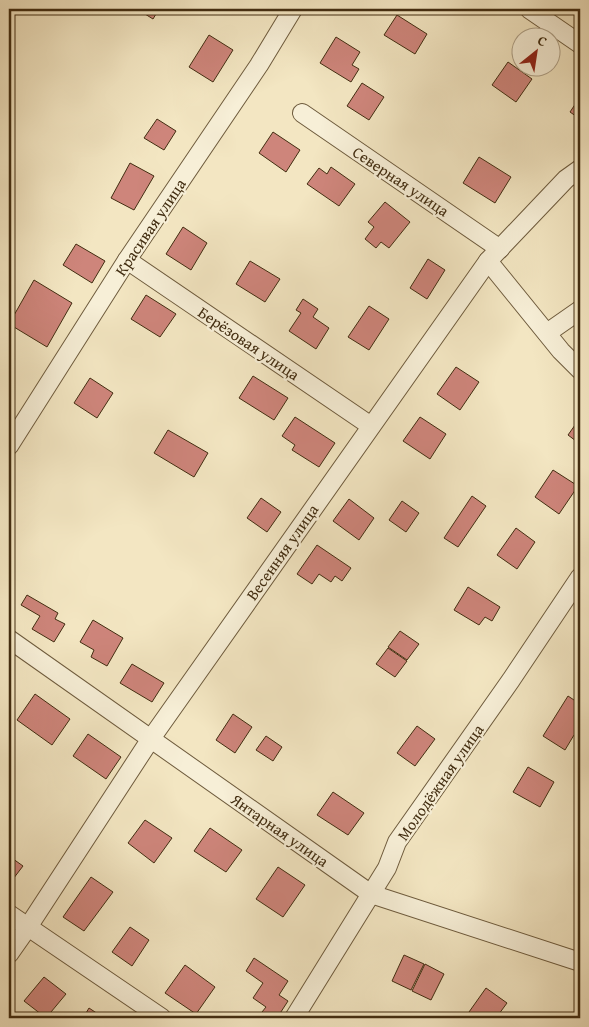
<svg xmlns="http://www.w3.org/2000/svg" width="589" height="1027" viewBox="0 0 589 1027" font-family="'Gentium Book Plus',serif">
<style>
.building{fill:#ce857b;stroke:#422d11}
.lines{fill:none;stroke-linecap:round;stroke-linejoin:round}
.minor-casing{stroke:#6e5b3d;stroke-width:20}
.minor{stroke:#f7efd7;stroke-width:18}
.labels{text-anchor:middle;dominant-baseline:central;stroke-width:4.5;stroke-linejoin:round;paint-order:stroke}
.street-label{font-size:16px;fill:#422d11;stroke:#f7efd7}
</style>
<rect width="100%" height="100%" fill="#f3e6c2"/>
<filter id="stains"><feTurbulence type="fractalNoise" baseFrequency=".004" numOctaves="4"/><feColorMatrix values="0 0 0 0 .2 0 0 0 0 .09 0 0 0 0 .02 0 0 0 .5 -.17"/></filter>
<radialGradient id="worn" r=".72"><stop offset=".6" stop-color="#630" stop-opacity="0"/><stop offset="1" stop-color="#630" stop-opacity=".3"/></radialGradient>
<g class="building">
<polygon points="137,9 159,9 153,19"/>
<polygon points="397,15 427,34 415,54 384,35"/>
<polygon points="209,35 233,50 213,82 189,67"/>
<polygon points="336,37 360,52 352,65 359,69 351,82 320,63"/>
<polygon points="508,62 532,79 516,102 492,85"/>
<polygon points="362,83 384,97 369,120 347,106"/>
<polygon points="580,97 580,119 570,112"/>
<polygon points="157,119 176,131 164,150 144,138"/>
<polygon points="273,132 300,150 286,172 259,153"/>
<polygon points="479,157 511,177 495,203 463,183"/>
<polygon points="130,163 154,176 134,210 111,198"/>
<polygon points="331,167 355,184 339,206 307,184 319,168 327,174"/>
<polygon points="385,202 410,222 389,248 381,242 376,248 365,239 374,227 368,222"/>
<polygon points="183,227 207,243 191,270 166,254"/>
<polygon points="76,244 105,261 92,283 63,265"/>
<polygon points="428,259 445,270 427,299 410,288"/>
<polygon points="250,261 280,279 265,302 236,284"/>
<polygon points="34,280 72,303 47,347 9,324"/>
<polygon points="146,295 176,314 160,337 131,319"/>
<polygon points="303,299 318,309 313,317 329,328 316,349 289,331 301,313 296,310"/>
<polygon points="369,306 389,319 369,350 348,337"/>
<polygon points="456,367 479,382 460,410 437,394"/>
<polygon points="253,376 288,398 274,420 239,398"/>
<polygon points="90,378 113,393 97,418 74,403"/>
<polygon points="295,417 335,443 319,467 292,450 295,445 282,436"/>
<polygon points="420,417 446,434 430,459 403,441"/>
<polygon points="580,418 580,444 568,435"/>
<polygon points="168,430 208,453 194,477 154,453"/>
<polygon points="553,470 578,486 559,514 535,497"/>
<polygon points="472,496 486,506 458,547 444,538"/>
<polygon points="261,498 281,512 267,532 247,518"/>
<polygon points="349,499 374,518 359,540 333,521"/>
<polygon points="402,501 419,513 406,532 389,520"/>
<polygon points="516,528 535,542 517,569 497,555"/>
<polygon points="317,545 351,568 342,581 335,576 331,582 319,574 312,584 297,574"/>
<polygon points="468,587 500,607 492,621 485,617 479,625 454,610"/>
<polygon points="27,595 58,613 55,619 65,624 54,642 32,629 40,616 21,605"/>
<polygon points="93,620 123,638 107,666 91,657 94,650 80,642"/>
<polygon points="400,631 419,644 407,660 388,647"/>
<polygon points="388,648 407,661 395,677 376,664"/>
<polygon points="132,664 164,683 152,702 120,683"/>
<polygon points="35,694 70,719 52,745 17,720"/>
<polygon points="568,696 580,704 580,740 574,735 565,750 543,736"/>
<polygon points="233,714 252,727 235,753 216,740"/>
<polygon points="417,726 435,739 415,766 397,753"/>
<polygon points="88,734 121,757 106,779 73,756"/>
<polygon points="266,736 282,747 273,761 256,750"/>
<polygon points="528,767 554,782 540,807 513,792"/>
<polygon points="333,792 364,813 348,835 317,815"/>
<polygon points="145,820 172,838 154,863 128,843"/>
<polygon points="210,828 242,850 226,872 194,851"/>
<polygon points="9,856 23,866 10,883 9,882"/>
<polygon points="278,867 305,885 283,917 256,899"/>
<polygon points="91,877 113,892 84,931 63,917"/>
<polygon points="130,927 149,940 132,966 112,952"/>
<polygon points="404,955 424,964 411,990 392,981"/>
<polygon points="254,958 288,981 279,995 288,1001 277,1018 271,1018 262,1012 266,1007 253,998 263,983 246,971"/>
<polygon points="425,964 444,974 431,1000 412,991"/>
<polygon points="185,965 215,987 196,1014 165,993"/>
<polygon points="44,977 66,994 46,1018 24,1001"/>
<polygon points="486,988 507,1003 496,1018 478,1018 469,1012"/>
<polygon points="89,1008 104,1018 83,1018"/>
</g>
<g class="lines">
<g class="minor-casing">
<g id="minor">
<polyline points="529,9 580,44"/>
<polyline points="302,113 500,249"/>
<polyline points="127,260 371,426"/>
<polyline points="488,261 561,351 580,370"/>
<polyline points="547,333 580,310"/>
<polyline points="9,446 127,260 259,65 293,9"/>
<polyline points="9,639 371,894 580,962"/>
<polyline points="9,914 162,1018"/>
<polyline points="9,954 28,927 150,740 488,261 566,179 580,169"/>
<polyline points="294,1018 387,868 397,842 511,680 580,577"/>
</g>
</g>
<use href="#minor" class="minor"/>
</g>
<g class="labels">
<g class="street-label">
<text transform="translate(401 181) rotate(34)">Северная улица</text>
<text transform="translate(150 227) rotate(-56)">Красивая улица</text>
<text transform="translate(249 343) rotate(34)">Берёзовая улица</text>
<text transform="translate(282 552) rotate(-55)">Весенняя улица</text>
<text transform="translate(440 782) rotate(-55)">Молодёжная улица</text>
<text transform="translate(280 830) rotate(35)">Янтарная улица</text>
</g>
</g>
<rect width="589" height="1027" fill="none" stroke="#f3e6c2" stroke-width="30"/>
<rect x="10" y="10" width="569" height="1007" fill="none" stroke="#422d11" stroke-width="2.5"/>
<rect x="15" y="15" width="559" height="997" fill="none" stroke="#422d11"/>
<g transform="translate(536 52) rotate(30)"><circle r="24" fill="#f7efd7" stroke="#afa188"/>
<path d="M0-4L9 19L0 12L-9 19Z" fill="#8f2418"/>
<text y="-8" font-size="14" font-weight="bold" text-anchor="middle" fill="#422d11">С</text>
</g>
<rect width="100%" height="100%" filter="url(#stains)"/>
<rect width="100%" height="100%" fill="url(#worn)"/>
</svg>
